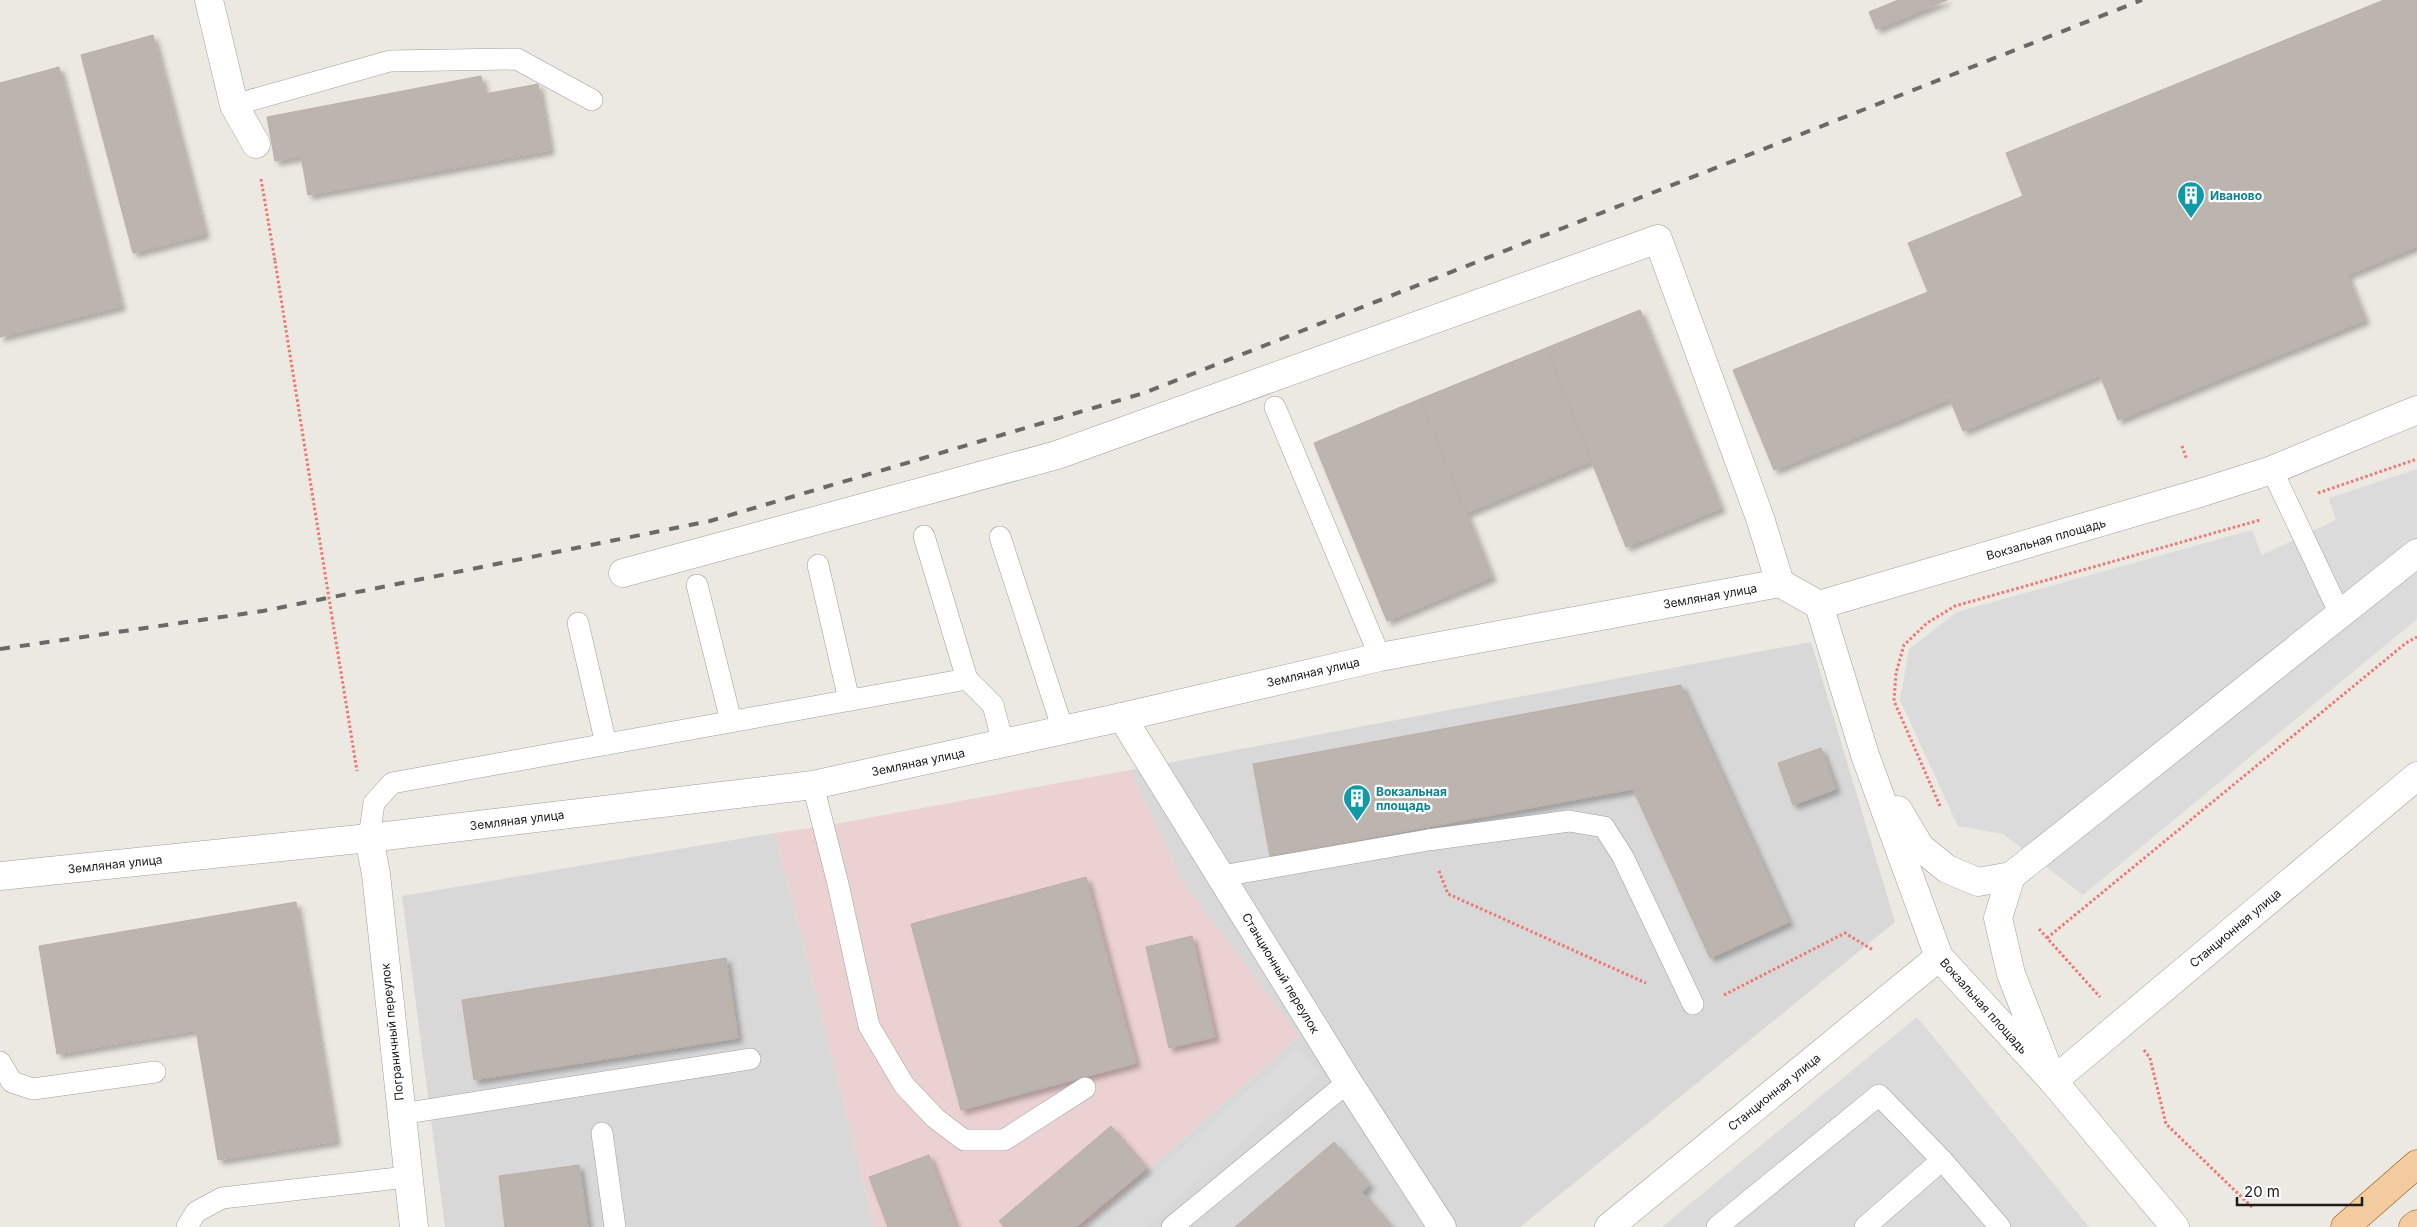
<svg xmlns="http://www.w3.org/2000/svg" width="2417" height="1227" viewBox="0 0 2417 1227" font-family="Inter,sans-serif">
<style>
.residential{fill:#d9d8d8}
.commercial{fill:#ecd1d2}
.parking{fill:#dbdbdb}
.building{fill:#bcb4af;stroke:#bcaea5;filter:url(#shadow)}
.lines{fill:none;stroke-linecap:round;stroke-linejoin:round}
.lane-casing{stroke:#9f9f9f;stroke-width:22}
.street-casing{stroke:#9f9f9f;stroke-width:29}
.primary-casing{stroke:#87580c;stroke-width:29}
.path{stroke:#ee7771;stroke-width:3;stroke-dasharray:2.5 2.5;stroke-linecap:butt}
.lane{stroke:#fff;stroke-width:21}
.street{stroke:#fff;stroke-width:28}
.primary{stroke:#f4cb9f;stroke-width:28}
.rail{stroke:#696969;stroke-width:4;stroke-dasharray:10 10;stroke-linecap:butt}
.path-bridge{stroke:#ee7771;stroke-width:3;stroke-dasharray:2.5 2.5;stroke-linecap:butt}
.labels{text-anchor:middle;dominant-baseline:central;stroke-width:4.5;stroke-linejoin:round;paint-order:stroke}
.culture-label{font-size:12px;font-weight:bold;fill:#0d838f;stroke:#fff;text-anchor:start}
.street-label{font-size:12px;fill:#1b1b1b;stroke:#fff}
</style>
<defs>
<filter id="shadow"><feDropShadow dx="4.5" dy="4.5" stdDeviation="2.5" flood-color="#0004"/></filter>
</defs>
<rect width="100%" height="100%" fill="#ece8e2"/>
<g class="residential">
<polygon points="1811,642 1895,922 1520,1227 1083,1227 1299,1036 1181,880 1130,770"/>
<polygon points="775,833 875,1227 445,1227 402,896"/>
</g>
<polygon class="commercial" points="1130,770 1181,880 1299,1036 1083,1227 875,1227 775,833 824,826"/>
<g class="parking">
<polygon points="2417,469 2417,619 2083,895 2003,834 1958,826 1900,700 1909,649 1957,612 2252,530 2262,555 2336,520 2329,498"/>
<polygon points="1917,1017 2089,1227 1662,1227"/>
<polygon points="1298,1047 1321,1073 1145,1227 1093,1227"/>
</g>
<g class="building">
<polygon points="1898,0 1947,0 1876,29 1869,12"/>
<polygon points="2384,0 2417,0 2417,246 2347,275 2365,320 2118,420 2100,375 1963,431 1950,399 1774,470 1733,370 1928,292 1908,243 2023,196 2006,153"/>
<polygon points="153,35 205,234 133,253 81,55"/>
<polygon points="59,67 121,306 0,337 0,83"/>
<polygon points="481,76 485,94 538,84 550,150 308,195 301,156 275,161 267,117"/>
<polygon points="1640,310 1721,508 1626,547 1546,348"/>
<polygon points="1546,348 1591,461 1466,513 1420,399"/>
<polygon points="1420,399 1492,577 1387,621 1314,443"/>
<polygon points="1681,685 1789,922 1710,958 1633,789 1270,856 1253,764"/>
<polygon points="1821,748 1836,789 1793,805 1778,763"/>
<polygon points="1086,877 1136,1063 961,1110 911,924"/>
<polygon points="296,902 336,1141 218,1160 196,1030 57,1054 39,946"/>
<polygon points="1192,936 1215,1037 1169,1048 1146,947"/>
<polygon points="726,958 738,1038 474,1080 462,1000"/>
<polygon points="1111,1126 1147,1168 1076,1227 1004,1227 999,1221"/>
<polygon points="1334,1142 1370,1185 1362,1192 1392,1227 1235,1227"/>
<polygon points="929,1155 956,1227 888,1227 869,1177"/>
<polygon points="579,1165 588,1227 505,1227 499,1176"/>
</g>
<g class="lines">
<g class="lane-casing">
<g id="lane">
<polyline points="234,105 390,61 517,59 592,100"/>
<polyline points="1275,407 1380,657"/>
<polyline points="2272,470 2340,614"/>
<polyline points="924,536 967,679"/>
<polyline points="1000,537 1063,730"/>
<polyline points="818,565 849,700"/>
<polyline points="697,585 731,721"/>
<polyline points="578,623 606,744"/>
<polyline points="813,785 838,884 869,1026 904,1085 935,1118 964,1140 1004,1140 1085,1088"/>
<polyline points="369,838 374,803 392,783 967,679 993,705 1003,743"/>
<polyline points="1222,876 1428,840 1569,821 1604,827 1623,857 1693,1004"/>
<polyline points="0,1062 12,1082 33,1089 155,1072"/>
<polyline points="401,1114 750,1059"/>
<polyline points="602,1133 615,1227"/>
<polyline points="187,1227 196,1212 222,1198 407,1177"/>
<polyline points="1172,1227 1348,1082"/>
<polyline points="1717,1227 1879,1095 1942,1160 2000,1227"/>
<polyline points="1865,1227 1942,1160"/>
</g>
</g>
<g class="street-casing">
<g id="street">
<polyline points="209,0 234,105 256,144"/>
<polyline points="623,573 1057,455 1658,239 1760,518 1780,583"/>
<polyline points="1819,605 1865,755 1939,957 2053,1081 2175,1227"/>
<polyline points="1819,605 2200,493 2272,470 2417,410"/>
<polyline points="1122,717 1348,1082 1442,1227"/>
<polyline points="1898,810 1920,847 1947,869 1978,882 2011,876"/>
<polyline points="369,838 376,874 414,1227"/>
<polyline points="0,876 369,838 813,785 1122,717 1380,657 1780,583 1819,605"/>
<polyline points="2053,1081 2011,974 1998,918 2011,876 2417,553"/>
<polyline points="2053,1081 2417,776"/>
<polyline points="1609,1227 1939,957"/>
</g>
</g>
<g class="primary-casing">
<g id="primary">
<polyline points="2345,1227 2417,1164"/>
<polyline points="2413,1227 2417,1224"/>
</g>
</g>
<g class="path">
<polyline points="261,179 275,261"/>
<polyline points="2182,446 2187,460"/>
<polyline points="2318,493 2417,459"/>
<polyline points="332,617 357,771"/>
<polyline points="1940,806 1894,701 1896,673 1904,645 1927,623 1955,606 2260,520"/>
<polyline points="1439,871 1448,894 1646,983"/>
<polyline points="2039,929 2100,997"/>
<polyline points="2047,938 2406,643 2417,637"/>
<polyline points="1724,995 1845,933 1873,950"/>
<polyline points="2144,1050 2150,1058 2166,1124 2253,1208"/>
</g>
<use href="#lane" class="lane"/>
<use href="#street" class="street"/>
<use href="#primary" class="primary"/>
<polyline class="rail" points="0,649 263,611 710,521 1144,393 2142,0"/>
<polyline class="path-bridge" points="275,261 332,617"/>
</g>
<defs>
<g id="building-pin" transform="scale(1.4375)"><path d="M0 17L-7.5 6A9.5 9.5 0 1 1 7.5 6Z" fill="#0f9aa8" stroke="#fff"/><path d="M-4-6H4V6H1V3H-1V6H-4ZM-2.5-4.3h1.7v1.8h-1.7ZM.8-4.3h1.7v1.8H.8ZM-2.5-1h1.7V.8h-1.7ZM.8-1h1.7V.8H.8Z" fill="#fff"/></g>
</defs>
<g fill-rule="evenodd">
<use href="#building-pin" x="2191" y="195"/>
<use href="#building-pin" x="1357" y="798"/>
</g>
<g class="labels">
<g class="culture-label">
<text x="2210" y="195">Иваново</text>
<text x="1376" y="791">Вокзальная<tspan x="1376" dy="14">площадь</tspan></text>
</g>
<g class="street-label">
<text transform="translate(2046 539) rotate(-16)">Вокзальная площадь</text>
<text transform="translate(1710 596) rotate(-10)">Земляная улица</text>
<text transform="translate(1313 672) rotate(-13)">Земляная улица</text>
<text transform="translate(918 762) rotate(-12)">Земляная улица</text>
<text transform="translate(517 820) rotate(-7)">Земляная улица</text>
<text transform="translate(115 864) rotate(-6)">Земляная улица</text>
<text transform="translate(2235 928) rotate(-40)">Станционная улица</text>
<text transform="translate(1281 973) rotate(59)">Станционный переулок</text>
<text transform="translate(1984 1006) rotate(48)">Вокзальная площадь</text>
<text transform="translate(392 1032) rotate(-96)">Пограничный переулок</text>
<text transform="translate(1774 1092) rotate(-39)">Станционная улица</text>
</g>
</g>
<path d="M2237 1197v8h125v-8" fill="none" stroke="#1b1b1b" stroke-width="2.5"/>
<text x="2244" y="1197" font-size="15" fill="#1b1b1b" stroke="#ffffff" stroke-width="4" paint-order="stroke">20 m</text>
</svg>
